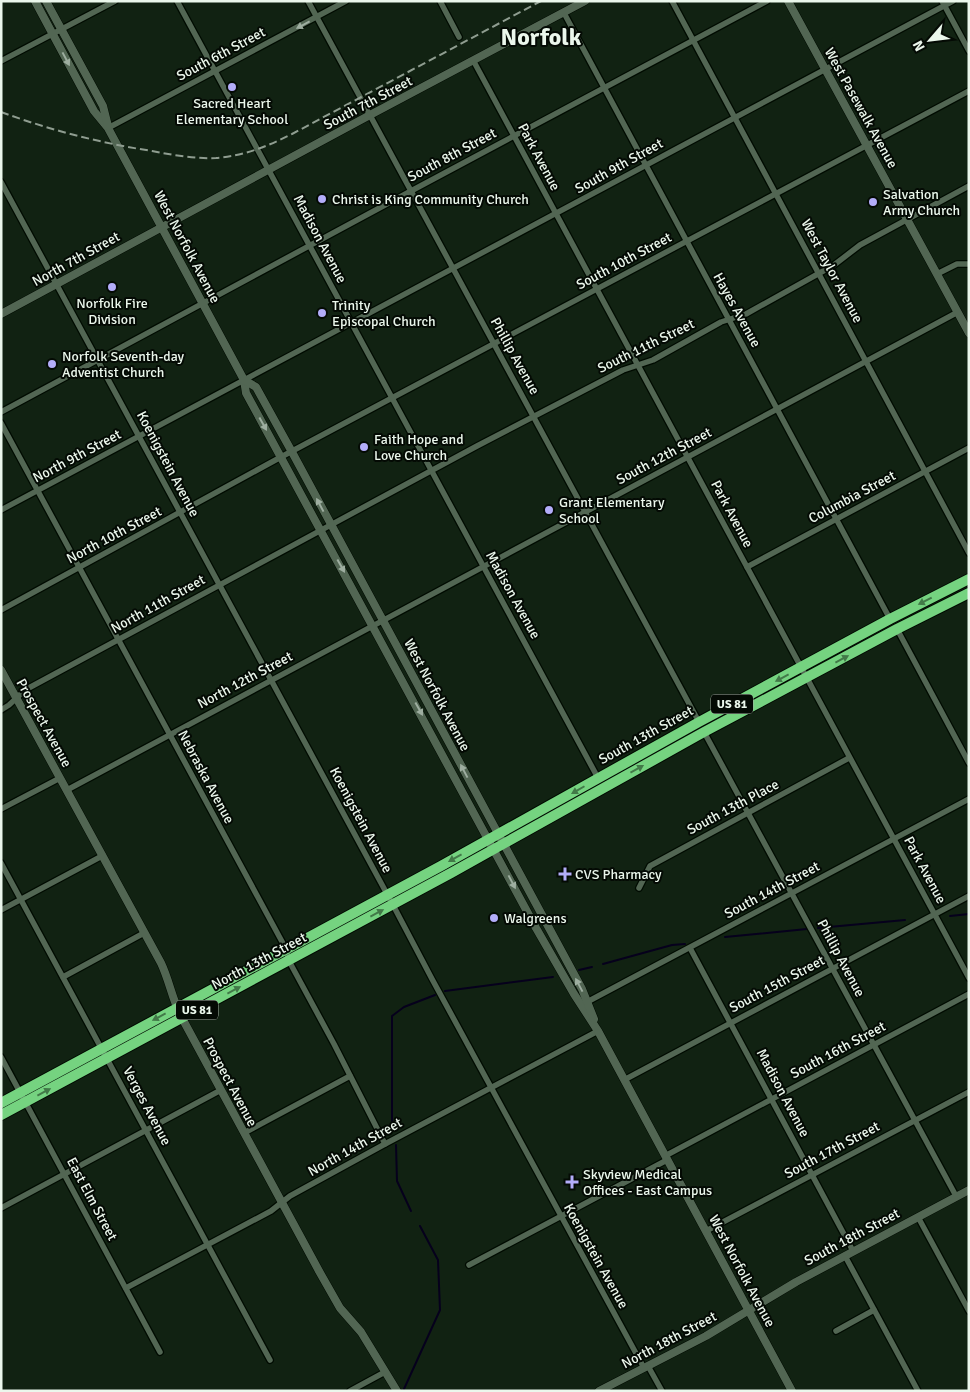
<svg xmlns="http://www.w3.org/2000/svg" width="970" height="1392" viewBox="0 0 970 1392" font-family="Signika,sans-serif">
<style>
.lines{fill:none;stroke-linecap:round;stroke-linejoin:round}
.stream{stroke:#06001c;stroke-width:2}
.street-casing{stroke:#000b01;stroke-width:8}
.secondary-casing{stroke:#000b01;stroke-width:9}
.highway-casing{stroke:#000b01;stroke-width:12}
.street{stroke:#526653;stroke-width:5.5}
.secondary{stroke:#526653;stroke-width:8}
.highway{stroke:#75d380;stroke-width:10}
.rail{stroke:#8f9d90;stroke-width:2;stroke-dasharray:8 4;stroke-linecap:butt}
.oneway{fill:#9eaea0}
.oneway2{fill:#427948}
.poi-dot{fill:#b3adf9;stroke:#040a04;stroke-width:2}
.labels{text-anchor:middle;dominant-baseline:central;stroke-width:4;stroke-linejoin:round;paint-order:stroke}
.shield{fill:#040a04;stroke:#a6b0a6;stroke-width:1}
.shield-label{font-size:12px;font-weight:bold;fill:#ebf7ec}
.street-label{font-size:14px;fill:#ebf7ec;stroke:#040a04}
.poi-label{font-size:14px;fill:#ebf7ec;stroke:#040a04;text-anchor:start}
.town-label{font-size:24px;font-weight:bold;fill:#ebf7ec;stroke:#040a04}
</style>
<rect width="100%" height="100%" fill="#112212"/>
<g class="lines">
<g class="stream">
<polyline points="950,916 969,914"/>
<polyline points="818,928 905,920"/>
<polyline points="725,937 807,929"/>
<polyline points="603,964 672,945 685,944"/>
<polyline points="579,970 592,967"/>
<polyline points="445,991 553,977"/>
<polyline points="395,1131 392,1120 392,1016 404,1007 435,995"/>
<polyline points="396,1145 397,1181 411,1211"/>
<polyline points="404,1389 440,1310 438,1260 420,1226"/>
</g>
<g class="street-casing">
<g id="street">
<polyline points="177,1 598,778"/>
<polyline points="308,1 699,722"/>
<polyline points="440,1 459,37"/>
<polyline points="672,1 969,553"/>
<polyline points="942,1 969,51"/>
<polyline points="564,13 890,619"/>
<polyline points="473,60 969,978"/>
<polyline points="1,61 115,1"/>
<polyline points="108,128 346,1"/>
<polyline points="1,182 393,905 432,979 644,1368"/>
<polyline points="937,274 957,264 969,264"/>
<polyline points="1,412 411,191 767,1"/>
<polyline points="1,423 286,949 289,961 334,1044 385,1144"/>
<polyline points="1,510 953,1"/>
<polyline points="747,567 969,448"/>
<polyline points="1,610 281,457 969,91"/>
<polyline points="897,629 969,763"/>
<polyline points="1,710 9,705 25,690 477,446 623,370 653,360 721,322 746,314 834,265 860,245 969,186"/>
<polyline points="704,732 956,1196"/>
<polyline points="67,790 958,312"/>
<polyline points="1,809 60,778"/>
<polyline points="1,863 270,1360"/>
<polyline points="639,888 650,866 849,758"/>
<polyline points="1,910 102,856"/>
<polyline points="690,948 853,1251"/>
<polyline points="63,977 144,933"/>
<polyline points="587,1002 969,799"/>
<polyline points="1,1057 160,1352"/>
<polyline points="624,1080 969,896"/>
<polyline points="244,1133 350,1076"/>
<polyline points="665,1156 969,994"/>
<polyline points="1,1208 221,1090"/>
<polyline points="918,1217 969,1311"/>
<polyline points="706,1231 969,1092"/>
<polyline points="845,1256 918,1391"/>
<polyline points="469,1265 667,1160"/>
<polyline points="126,1288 271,1211 290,1196 385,1144 598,1031"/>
<polyline points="836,1331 874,1310"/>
<polyline points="648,1366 662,1391"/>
<polyline points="350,1391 385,1372"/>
</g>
</g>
<g class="secondary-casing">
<g id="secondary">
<polyline points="35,1 94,111 108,128 244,380 246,393 536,928 574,994 598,1031 792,1391"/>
<polyline points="46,1 103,106 108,126"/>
<polyline points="788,1 969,333"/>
<polyline points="1,314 370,115 585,1"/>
<polyline points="244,380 256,387 292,452 582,989 594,1019"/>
<path d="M 1,670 L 161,963 C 170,982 172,1000 182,1018 L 319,1271 L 340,1308 L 361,1332 L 397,1391"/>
<polyline points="599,1391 706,1336 796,1282 969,1190"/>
</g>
</g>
<g class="highway-casing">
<g id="highway">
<polyline points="1,1103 441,866 699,722 890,619 969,579"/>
<polyline points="1,1115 451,873 704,732 897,629 969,593"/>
</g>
</g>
<use href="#street" class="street"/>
<use href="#secondary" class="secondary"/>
<use href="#highway" class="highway"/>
<path class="rail" d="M 1,112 C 50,130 100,143 152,151 C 173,155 195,159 216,158 C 244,156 268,146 292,134 L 541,1"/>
</g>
<defs><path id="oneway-solid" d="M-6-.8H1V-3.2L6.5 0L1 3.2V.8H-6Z" transform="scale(1.25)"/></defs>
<g class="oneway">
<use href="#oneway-solid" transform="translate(303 25) rotate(152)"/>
<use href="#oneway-solid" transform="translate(66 59) rotate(62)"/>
<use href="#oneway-solid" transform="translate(263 424) rotate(61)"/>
<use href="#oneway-solid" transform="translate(320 505) rotate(-118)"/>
<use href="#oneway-solid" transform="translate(341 566) rotate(61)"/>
<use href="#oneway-solid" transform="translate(419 709) rotate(61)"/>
<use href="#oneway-solid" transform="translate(464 771) rotate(-118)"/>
<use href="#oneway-solid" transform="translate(512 882) rotate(62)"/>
<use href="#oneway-solid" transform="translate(579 985) rotate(-118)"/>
</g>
<g class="oneway2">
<use href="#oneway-solid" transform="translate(925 601) rotate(153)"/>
<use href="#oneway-solid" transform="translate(842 659) rotate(-28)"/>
<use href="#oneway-solid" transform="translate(782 678) rotate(152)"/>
<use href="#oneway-solid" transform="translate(637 769) rotate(-29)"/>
<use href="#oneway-solid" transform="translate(578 790) rotate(150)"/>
<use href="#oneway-solid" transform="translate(455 858) rotate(151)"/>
<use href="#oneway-solid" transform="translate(377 913) rotate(-28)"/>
<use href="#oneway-solid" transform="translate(234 990) rotate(-28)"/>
<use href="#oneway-solid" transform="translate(159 1017) rotate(152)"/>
<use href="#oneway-solid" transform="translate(44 1092) rotate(-28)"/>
</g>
<g class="poi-dot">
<circle cx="232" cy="87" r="5"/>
<circle cx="322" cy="199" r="5"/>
<circle cx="873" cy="202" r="5"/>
<circle cx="112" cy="287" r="5"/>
<circle cx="322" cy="313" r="5"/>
<circle cx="52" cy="364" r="5"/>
<circle cx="364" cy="447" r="5"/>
<circle cx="549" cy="510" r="5"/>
<path d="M562.5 866.5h5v5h5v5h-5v5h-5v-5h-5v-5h5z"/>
<circle cx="494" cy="918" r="5"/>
<path d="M569.5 1174.5h5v5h5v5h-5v5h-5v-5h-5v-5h5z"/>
</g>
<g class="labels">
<g class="shield">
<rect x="711" y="694.5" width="42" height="19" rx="4"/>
<rect x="176" y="1000.5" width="42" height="19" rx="4"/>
</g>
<g class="shield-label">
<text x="732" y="704">US 81</text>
<text x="197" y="1010">US 81</text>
</g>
<g class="street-label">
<text transform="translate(221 54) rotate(-28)">South 6th Street</text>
<text transform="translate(368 103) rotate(-28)">South 7th Street</text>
<text transform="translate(861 108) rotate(61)">West Pasewalk Avenue</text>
<text transform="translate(452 155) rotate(-28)">South 8th Street</text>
<text transform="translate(539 157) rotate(62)">Park Avenue</text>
<text transform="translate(619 166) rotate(-29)">South 9th Street</text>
<text transform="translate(320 239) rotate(62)">Madison Avenue</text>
<text transform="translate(187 247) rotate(62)">West Norfolk Avenue</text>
<text transform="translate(76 259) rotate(-29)">North 7th Street</text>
<text transform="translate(624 261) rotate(-28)">South 10th Street</text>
<text transform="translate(832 271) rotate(62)">West Taylor Avenue</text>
<text transform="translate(737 310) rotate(61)">Hayes Avenue</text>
<text transform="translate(646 346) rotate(-26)">South 11th Street</text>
<text transform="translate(515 356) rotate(61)">Phillip Avenue</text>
<text transform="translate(77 456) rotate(-28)">North 9th Street</text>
<text transform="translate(664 456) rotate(-28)">South 12th Street</text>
<text transform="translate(168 464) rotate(62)">Koenigstein Avenue</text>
<text transform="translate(852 497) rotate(-28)">Columbia Street</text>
<text transform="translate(732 514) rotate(62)">Park Avenue</text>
<text transform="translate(114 535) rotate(-28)">North 10th Street</text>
<text transform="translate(513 595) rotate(61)">Madison Avenue</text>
<text transform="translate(158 604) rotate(-29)">North 11th Street</text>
<text transform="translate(245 680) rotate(-28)">North 12th Street</text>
<text transform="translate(437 695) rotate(62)">West Norfolk Avenue</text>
<text transform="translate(44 723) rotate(61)">Prospect Avenue</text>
<text transform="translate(646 735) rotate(-29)">South 13th Street</text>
<text transform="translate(206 777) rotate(62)">Nebraska Avenue</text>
<text transform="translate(733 807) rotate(-28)">South 13th Place</text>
<text transform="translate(361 820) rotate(62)">Koenigstein Avenue</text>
<text transform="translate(925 870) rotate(62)">Park Avenue</text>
<text transform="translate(772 890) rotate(-28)">South 14th Street</text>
<text transform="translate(841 958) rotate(62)">Phillip Avenue</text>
<text transform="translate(259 961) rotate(-28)">North 13th Street</text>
<text transform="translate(777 984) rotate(-28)">South 15th Street</text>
<text transform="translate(838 1050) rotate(-28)">South 16th Street</text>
<text transform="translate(230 1082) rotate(62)">Prospect Avenue</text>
<text transform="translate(783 1093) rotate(62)">Madison Avenue</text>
<text transform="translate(147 1106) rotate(62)">Verges Avenue</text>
<text transform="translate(355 1147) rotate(-29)">North 14th Street</text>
<text transform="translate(832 1150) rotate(-28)">South 17th Street</text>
<text transform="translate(92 1199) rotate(62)">East Elm Street</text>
<text transform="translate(852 1237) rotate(-28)">South 18th Street</text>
<text transform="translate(596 1256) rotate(61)">Koenigstein Avenue</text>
<text transform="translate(742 1271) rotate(62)">West Norfolk Avenue</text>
<text transform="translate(669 1340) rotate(-28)">North 18th Street</text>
</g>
<g class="poi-label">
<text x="232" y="103" text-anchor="middle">Sacred Heart<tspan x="232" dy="16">Elementary School</tspan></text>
<text x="883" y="194">Salvation<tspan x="883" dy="16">Army Church</tspan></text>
<text x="332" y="199">Christ is King Community Church</text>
<text x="112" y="303" text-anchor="middle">Norfolk Fire<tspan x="112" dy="16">Division</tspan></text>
<text x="332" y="305">Trinity<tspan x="332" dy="16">Episcopal Church</tspan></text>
<text x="62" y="356">Norfolk Seventh-day<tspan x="62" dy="16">Adventist Church</tspan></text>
<text x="374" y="439">Faith Hope and<tspan x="374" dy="16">Love Church</tspan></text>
<text x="559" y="502">Grant Elementary<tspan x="559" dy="16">School</tspan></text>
<text x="575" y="874">CVS Pharmacy</text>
<text x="504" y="918">Walgreens</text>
<text x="583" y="1174">Skyview Medical<tspan x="583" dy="16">Offices - East Campus</tspan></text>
</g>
<g class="town-label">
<text x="541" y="37">Norfolk</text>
</g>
</g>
<rect width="970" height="1392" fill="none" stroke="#ebf7ec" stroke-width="5"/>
<g transform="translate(930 40) rotate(242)" stroke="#040a04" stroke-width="4" paint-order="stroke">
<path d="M0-4L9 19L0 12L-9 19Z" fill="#ebf7ec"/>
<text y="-8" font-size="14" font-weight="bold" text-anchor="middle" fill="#ebf7ec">N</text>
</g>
</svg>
